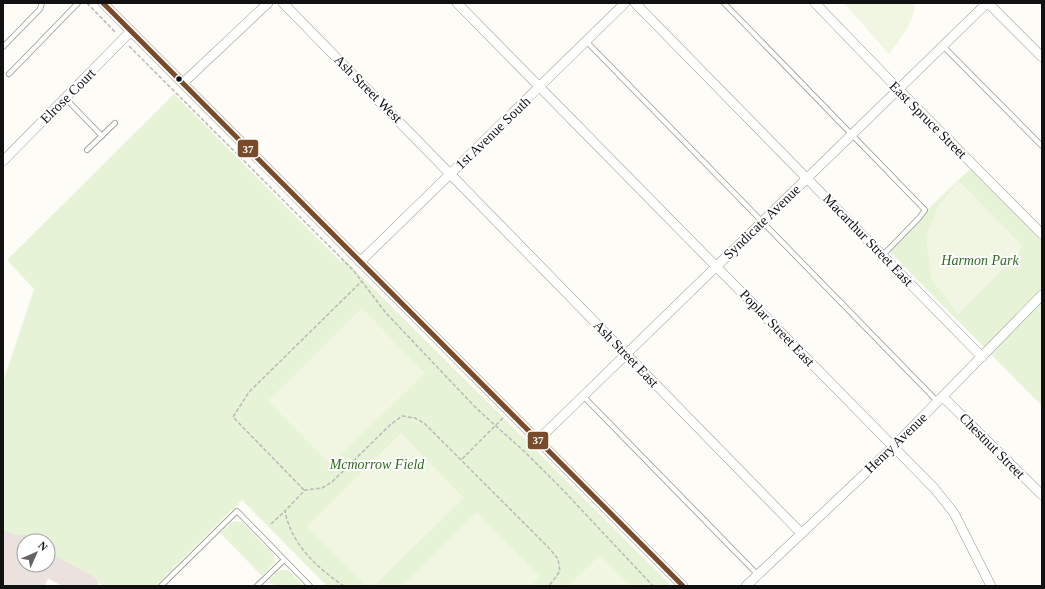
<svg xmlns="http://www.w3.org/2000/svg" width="1045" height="589" viewBox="0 0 1045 589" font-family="Georgia,serif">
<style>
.green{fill:#e7f3d7}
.pitch{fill:#f0f6e1}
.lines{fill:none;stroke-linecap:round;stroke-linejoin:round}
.taxiway{stroke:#ebe1df;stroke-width:23}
.runway{stroke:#ebe1df;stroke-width:57}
.service-casing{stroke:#979795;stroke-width:6}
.minor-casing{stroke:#979795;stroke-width:10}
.path{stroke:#b9b9b8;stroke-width:1.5;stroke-dasharray:4 2;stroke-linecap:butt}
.service{stroke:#fffffe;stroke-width:4.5}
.minor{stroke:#fffffe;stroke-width:9}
.bus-1-casing{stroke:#fff;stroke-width:8}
.bus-1{stroke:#7a4b2a;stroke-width:5}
.bus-dot{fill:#111;stroke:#fff;stroke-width:1.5}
.labels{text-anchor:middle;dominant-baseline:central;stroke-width:4;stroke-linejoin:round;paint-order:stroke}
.street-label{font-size:14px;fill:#111;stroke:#fff}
.park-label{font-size:14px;font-style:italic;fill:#2f6b1f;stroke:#fff}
.line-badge{stroke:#fff;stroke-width:1.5}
.badge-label{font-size:11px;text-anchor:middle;font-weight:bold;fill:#fff}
</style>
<rect width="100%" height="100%" fill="#fdfcf7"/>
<g class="green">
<polygon points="174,94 341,262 344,259 672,586 327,586 242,500 155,586 104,586 48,556 48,541 24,541 24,543 3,532 3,382 34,289 7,260"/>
<polygon points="971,168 1042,241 1042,406 887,249"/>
<polygon points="234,521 242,522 274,555 275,562 262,576 220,533"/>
<polygon points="280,570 288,570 304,586 275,586 269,580"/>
</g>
<g class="pitch">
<path d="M 846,3 L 914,3 C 917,19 899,41 889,54 L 846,5 Z"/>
<polygon points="959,181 1021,244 1020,252 958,314 932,280 926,237 939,204"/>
<polygon points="362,308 425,373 331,465 268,401"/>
<polygon points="401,433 464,498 374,586 366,586 307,526"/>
<polygon points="477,512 540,577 531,586 402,586"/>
<polygon points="600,555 631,586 568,586"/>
</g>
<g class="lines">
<g class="taxiway">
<polyline points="3,542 24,553"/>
<polyline points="47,565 87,586"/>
</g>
<polyline class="runway" points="12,586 24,563"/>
<g class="service-casing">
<g id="service">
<polyline points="724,3 925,210 919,218 883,255"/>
<polyline points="586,41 938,402"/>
<polyline points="943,46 1042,146"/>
<polyline points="3,47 40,9 42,3"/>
<polyline points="9,74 78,3"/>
<polyline points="66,99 102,136"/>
<polyline points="87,150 115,123"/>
<polyline points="584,397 758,575"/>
<polyline points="161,586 237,511 310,586"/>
<polyline points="257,586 284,560"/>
</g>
</g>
<g class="minor-casing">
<g id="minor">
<polyline points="103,3 683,586"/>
<polyline points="283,3 801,533"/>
<polyline points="457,3 934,488 954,513 991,586"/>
<polyline points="635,3 982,357"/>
<polyline points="815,3 899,90 1042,234"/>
<polyline points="988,3 1042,57"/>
<polyline points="183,83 268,3"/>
<polyline points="3,161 131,31"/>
<polyline points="360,262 625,3"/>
<polyline points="943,397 1042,495"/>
<polyline points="538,440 987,3"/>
<polyline points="746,586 893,447 1042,295"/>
</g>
</g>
<g class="path">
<polyline points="87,3 116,33"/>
<polyline points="129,46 353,270 386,313 476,408 526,453 561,488 653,586"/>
<polyline points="462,459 504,417"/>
<polyline points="304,490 233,417 249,392 362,281"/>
<polyline points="271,524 285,511"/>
<path d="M 344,586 C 317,568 291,544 285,511 L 305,490 L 322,488 L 332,482 L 390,425 L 402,416 L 415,418 L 424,423 L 549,548 L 558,559 L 560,571 L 549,586"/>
</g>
<use href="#service" class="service"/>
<use href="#minor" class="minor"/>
<g class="bus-1-casing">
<polyline id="bus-1" points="103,3 683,586"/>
</g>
<use href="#bus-1" class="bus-1"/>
</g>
<circle class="bus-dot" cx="179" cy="79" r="3.5"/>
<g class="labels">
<g class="street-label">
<text transform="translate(368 89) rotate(45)">Ash Street West</text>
<text transform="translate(68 96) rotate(-45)">Elrose Court</text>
<text transform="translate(928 120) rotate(45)">East Spruce Street</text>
<text transform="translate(493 133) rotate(-44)">1st Avenue South</text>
<text transform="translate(762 222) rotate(-44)">Syndicate Avenue</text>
<text transform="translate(868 240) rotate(46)">Macarthur Street East</text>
<text transform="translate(777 328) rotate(46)">Poplar Street East</text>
<text transform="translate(626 354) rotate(46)">Ash Street East</text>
<text transform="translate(896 443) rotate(-44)">Henry Avenue</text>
<text transform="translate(992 446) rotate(45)">Chestnut Street</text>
</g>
<g class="park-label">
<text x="980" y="260">Harmon Park</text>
<text x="377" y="464">Mcmorrow Field</text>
</g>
</g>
<g class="line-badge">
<rect x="237" y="139" width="22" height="19" rx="4" fill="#7a4b2a"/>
<rect x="527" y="431" width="22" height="19" rx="4" fill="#7a4b2a"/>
</g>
<g class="badge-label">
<text x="248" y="153">37</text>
<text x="538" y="444">37</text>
</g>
<rect width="1045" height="589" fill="none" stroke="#111111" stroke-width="8"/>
<g transform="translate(36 553) rotate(45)"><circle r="19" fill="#ffffff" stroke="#a0a0a0"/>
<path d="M0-3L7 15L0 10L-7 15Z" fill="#646362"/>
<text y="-6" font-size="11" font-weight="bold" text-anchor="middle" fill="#111111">N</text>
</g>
</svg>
